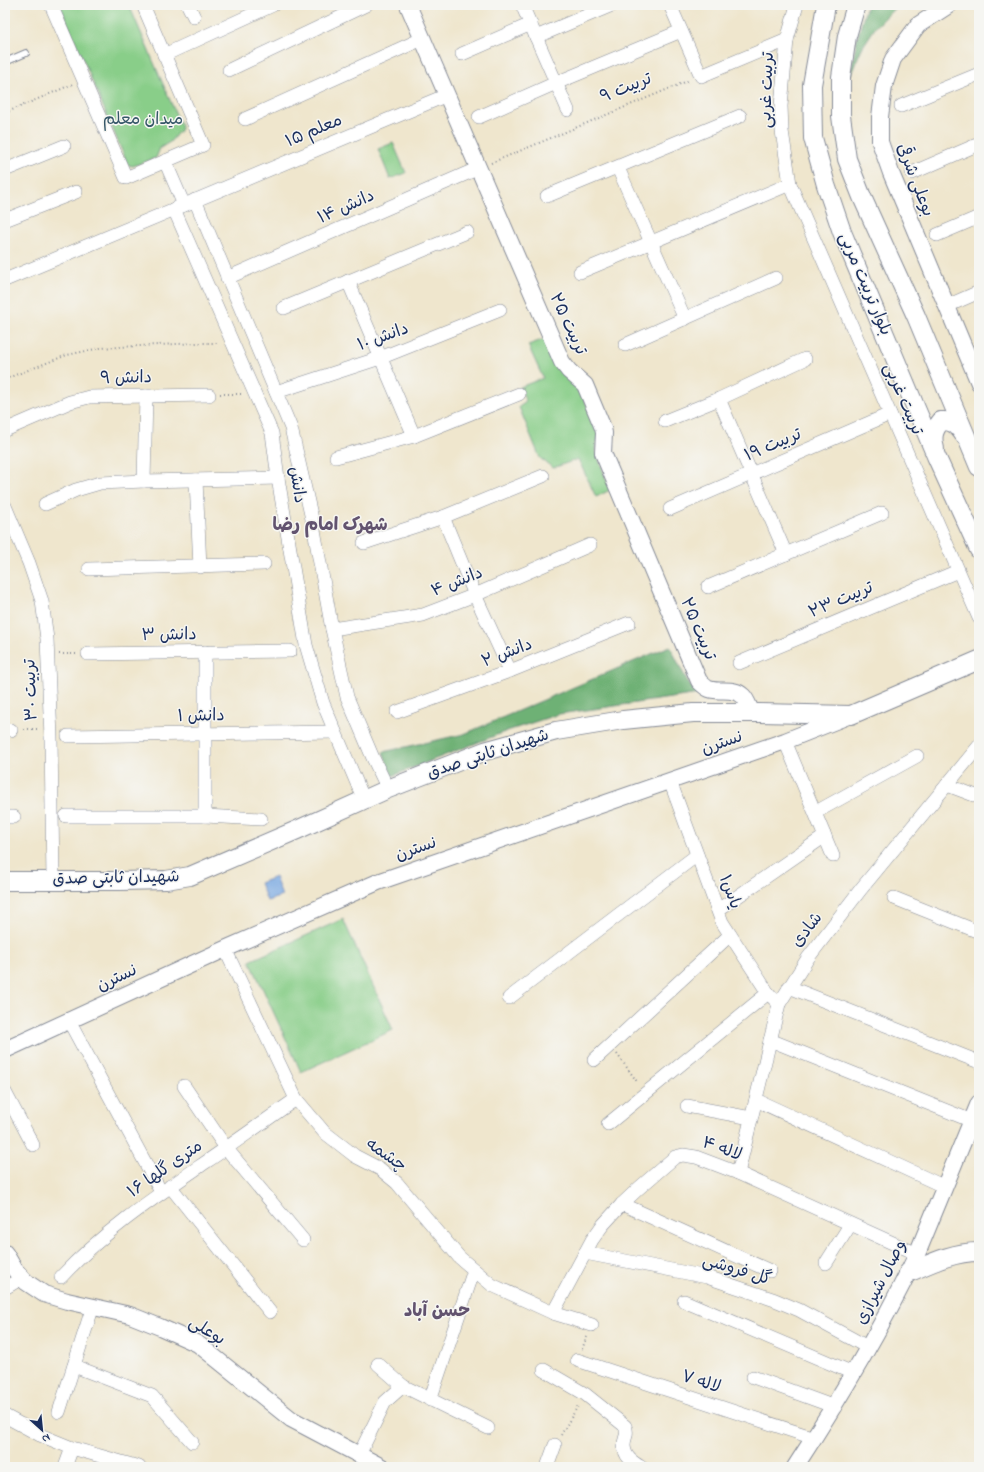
<svg xmlns="http://www.w3.org/2000/svg" width="984" height="1472" viewBox="0 0 984 1472" font-family="'Indie Flower','Playpen Sans Arabic',sans-serif">
<style>
.green{fill:#89ce89;stroke:#527e74}
.forest{fill:#6eb175;stroke:#44706a}
.water{fill:#78a7e1;stroke:#4a6ba0}
.lines{fill:none;stroke-linecap:round;stroke-linejoin:round}
.service-casing{stroke:#858a96;stroke-width:8}
.minor-casing{stroke:#858a96;stroke-width:14}
.tertiary-casing{stroke:#858a96;stroke-width:18}
.secondary-casing{stroke:#858a96;stroke-width:20}
.path{stroke:#858a96;stroke-width:2;stroke-dasharray:1 3;stroke-linecap:butt}
.service{stroke:#fff;stroke-width:6}
.minor{stroke:#fff;stroke-width:13}
.tertiary{stroke:#fff;stroke-width:16}
.secondary{stroke:#fff;stroke-width:18}
.labels{text-anchor:middle;dominant-baseline:central;stroke-width:3;stroke-linejoin:round;paint-order:stroke}
.street-label{font-size:17px;fill:#1b2f5e;stroke:#f6f6f2}
.park-label{font-size:17px;fill:#365769;stroke:#f6f6f2}
.neighbourhood-label{font-size:18px;font-weight:bold;fill:#62536f;stroke:#f6f6f2}
</style>
<rect width="100%" height="100%" fill="#f6f6f2"/>
<filter id="ink" filterUnits="userSpaceOnUse"><feTurbulence type="fractalNoise" baseFrequency=".025" numOctaves="2"/><feDisplacementMap in="SourceGraphic" scale="8" xChannelSelector="R" yChannelSelector="G"/><feConvolveMatrix kernelMatrix="1 2 1 2 8 2 1 2 1" color-interpolation-filters="sRGB"/></filter>
<filter id="wash" filterUnits="userSpaceOnUse"><feTurbulence type="fractalNoise" baseFrequency=".012" numOctaves="4" result="noise"/><feDisplacementMap in="SourceGraphic" scale="16" xChannelSelector="R" yChannelSelector="G"/><feGaussianBlur stdDeviation="0.9" result="paint"/><feColorMatrix in="noise" values="0 0 0 0 0 0 0 0 0 0 0 0 0 0 0 0 0 1.4 0 .05"/><feComposite in="paint" operator="in"/></filter>
<g filter="url(#wash)">
<rect width="100%" height="100%" fill="#efe6cd"/>
<g class="green">
<polygon points="60,5 129,5 182,128 170,142 160,148 156,158 133,166 128,165"/>
<polygon points="393,143 406,173 390,179 378,149"/>
<polygon points="545,339 576,383 600,432 595,449 610,490 596,497 578,459 553,468 540,458 519,407 526,402 520,387 543,378 528,345"/>
<polygon points="343,919 393,1030 301,1072 250,961"/>
</g>
<g class="forest">
<polygon points="867,5 898,5 875,28 862,48 850,76 857,39"/>
<polygon points="670,646 688,683 699,694 559,714 507,731 392,776 383,752 464,734"/>
</g>
<polygon class="water" points="275,877 282,896 267,901 260,883"/>
</g>
<g filter="url(#ink)">
<g class="lines">
<g class="service-casing">
<polyline id="service" points="5,62 26,53"/>
</g>
<g class="minor-casing">
<g id="minor">
<polyline points="51,5 126,178 203,145 143,5"/>
<polyline points="188,5 194,17"/>
<polyline points="522,5 568,110"/>
<polyline points="670,5 701,76 787,40"/>
<polyline points="797,5 787,40 781,106 782,131 790,184 979,618"/>
<polyline points="536,37 612,5"/>
<polyline points="462,54 531,24"/>
<polyline points="164,55 273,5"/>
<polyline points="229,70 366,5"/>
<polyline points="901,106 979,74"/>
<polyline points="479,117 556,83 681,31"/>
<polyline points="245,119 422,39"/>
<polyline points="165,161 184,205"/>
<polyline points="618,168 685,319"/>
<polyline points="5,170 64,146"/>
<polyline points="912,173 979,144"/>
<polyline points="547,196 740,116"/>
<polyline points="195,200 291,428 312,519 332,629 347,697 373,758 388,789"/>
<polyline points="174,209 272,433 278,478 306,645 323,703 364,800"/>
<polyline points="5,220 76,192"/>
<polyline points="937,235 979,217"/>
<polyline points="580,272 790,184"/>
<polyline points="227,278 479,168"/>
<polyline points="5,280 447,95"/>
<polyline points="348,281 414,436"/>
<polyline points="947,306 979,292"/>
<polyline points="284,308 467,232"/>
<polyline points="625,345 776,278"/>
<polyline points="276,392 380,358 500,310"/>
<polyline points="719,399 786,554"/>
<polyline points="665,421 719,399 805,359"/>
<polyline points="5,430 70,402 89,397 209,395"/>
<polyline points="336,457 414,436 519,394"/>
<polyline points="196,480 200,567"/>
<polyline points="144,481 146,396"/>
<polyline points="45,504 76,490 100,483 144,481 278,478"/>
<polyline points="5,506 29,563 42,601 47,639 51,738 53,880"/>
<polyline points="670,509 890,414"/>
<polyline points="443,517 475,595 510,671"/>
<polyline points="364,543 443,517 543,476"/>
<polyline points="89,569 264,564"/>
<polyline points="708,587 882,513"/>
<polyline points="332,629 423,615 475,595 590,545"/>
<polyline points="205,652 205,816"/>
<polyline points="88,654 290,651"/>
<polyline points="739,663 958,571"/>
<polyline points="397,712 510,671 629,623"/>
<polyline points="5,730 11,730"/>
<polyline points="68,736 335,732"/>
<polyline points="785,741 833,856"/>
<polyline points="670,781 722,922 768,993 779,1004"/>
<polyline points="947,785 979,797"/>
<polyline points="816,812 917,756"/>
<polyline points="66,816 205,816 261,819"/>
<polyline points="5,817 14,817"/>
<polyline points="894,898 979,932"/>
<polyline points="718,910 825,836"/>
<polyline points="225,949 296,1099 324,1132 355,1156 380,1169 397,1183 459,1257 492,1285 553,1313 592,1325"/>
<polyline points="789,987 979,1062"/>
<polyline points="509,998 697,855"/>
<polyline points="69,1021 161,1192"/>
<polyline points="770,1040 972,1121"/>
<polyline points="594,1060 730,935"/>
<polyline points="184,1086 226,1148 303,1240"/>
<polyline points="5,1092 33,1145"/>
<polyline points="756,1100 945,1187"/>
<polyline points="687,1106 751,1118"/>
<polyline points="608,1124 768,993"/>
<polyline points="738,1173 779,1004 808,958 861,889 979,746"/>
<polyline points="170,1186 270,1312"/>
<polyline points="622,1204 770,1271"/>
<polyline points="585,1253 707,1277 775,1300 799,1310 869,1348"/>
<polyline points="826,1263 850,1225"/>
<path d="M 61,1277 C 104,1231 155,1197 206,1162 C 237,1141 266,1120 296,1099"/>
<polyline points="5,1288 22,1278"/>
<polyline points="684,1301 853,1373"/>
<polyline points="553,1313 592,1240 602,1226 622,1204 639,1188 675,1157 683,1155 696,1157 738,1173 917,1254"/>
<polyline points="577,1360 814,1438"/>
<polyline points="378,1364 403,1386 488,1428"/>
<polyline points="74,1366 152,1396 192,1442"/>
<path d="M 544,1370 L 585,1394 L 625,1426 C 629,1436 624,1436 624,1445 C 624,1456 632,1462 641,1467"/>
<polyline points="753,1377 835,1407"/>
<polyline points="430,1400 474,1270"/>
<polyline points="59,1412 93,1306"/>
<polyline points="5,1416 40,1435 72,1448 139,1467"/>
<polyline points="359,1455 385,1402 403,1386"/>
<polyline points="65,1467 72,1448"/>
<polyline points="547,1467 555,1445"/>
</g>
</g>
<g class="tertiary-casing">
<g id="tertiary">
<path d="M 408,5 L 562,362 L 569,371 L 585,385 L 603,428 L 604,433 L 603,453 L 699,681 C 702,684 706,688 709,689 C 721,693 734,687 743,696 C 747,700 749,707 752,713"/>
<polyline points="949,5 918,25 893,59 884,86 880,117 880,142 891,173 979,383"/>
<polyline points="5,1050 225,949 378,882 785,741 848,716"/>
<polyline points="5,1253 15,1270 26,1282 44,1294 67,1301 130,1315 160,1327 198,1344 291,1419 382,1467"/>
<path d="M 795,1467 C 840,1398 882,1328 917,1254 L 979,1103"/>
</g>
</g>
<g class="secondary-casing">
<g id="secondary">
<polyline points="826,5 812,85 813,138 826,185 842,232 936,456 979,550"/>
<polyline points="856,5 847,36 841,77 841,116 847,159 862,197 916,316 979,467"/>
<path d="M 935,449 C 932,437 933,431 941,421 C 953,420 958,426 964,435"/>
<polyline points="5,881 120,881 166,880 190,876 297,830 388,789 485,751 556,731 623,720 693,713 760,713 851,715 979,660"/>
<path d="M 908,1273 C 931,1263 953,1252 979,1252"/>
</g>
</g>
<g class="path">
<polyline points="5,113 73,84"/>
<polyline points="491,163 690,80"/>
<polyline points="5,379 67,355 100,348 197,343 219,343"/>
<polyline points="220,394 242,394"/>
<polyline points="59,654 77,654"/>
<polyline points="24,729 39,729"/>
<polyline points="617,1054 638,1083"/>
<polyline points="582,1349 587,1337"/>
<polyline points="561,1435 579,1404"/>
</g>
<use href="#service" class="service"/>
<use href="#minor" class="minor"/>
<use href="#tertiary" class="tertiary"/>
<use href="#secondary" class="secondary"/>
</g>
</g>
<g class="labels">
<g class="street-label">
<text transform="translate(626 88) rotate(-22)">تربیت ۹</text>
<text transform="translate(767 90) rotate(-88)">تربیت غربی</text>
<text transform="translate(314 131) rotate(-23)">معلم ۱۵</text>
<text transform="translate(915 180) rotate(69)">بوعلی شرقی</text>
<text transform="translate(346 207) rotate(-24)">دانش ۱۴</text>
<text transform="translate(865 284) rotate(67)">بلوار تربیت مربی</text>
<text transform="translate(568 324) rotate(65)">تربیت ۲۵</text>
<text transform="translate(383 337) rotate(-20)">دانش ۱۰</text>
<text transform="translate(126 378) rotate(-1)">دانش ۹</text>
<text transform="translate(903 399) rotate(67)">تربیت غربی</text>
<text transform="translate(773 445) rotate(-23)">تربیت ۱۹</text>
<text transform="translate(297 485) rotate(81)">دانش</text>
<text transform="translate(457 582) rotate(-22)">دانش ۴</text>
<text transform="translate(841 600) rotate(-23)">تربیت ۲۳</text>
<text transform="translate(698 629) rotate(67)">تربیت ۲۵</text>
<text transform="translate(169 635) rotate(-1)">دانش ۳</text>
<text transform="translate(507 653) rotate(-21)">دانش ۲</text>
<text transform="translate(31 690) rotate(-92)">تربیت ۳۰</text>
<text transform="translate(201 716) rotate(-1)">دانش ۱</text>
<text transform="translate(722 743) rotate(-19)">نسترن</text>
<text transform="translate(488 754) rotate(-18)">شهیدان ثابتی صدق</text>
<text transform="translate(416 849) rotate(-19)">نسترن</text>
<text transform="translate(116 878) rotate(-1)">شهیدان ثابتی صدق</text>
<text transform="translate(730 892) rotate(69)">یاس۱</text>
<text transform="translate(807 930) rotate(-52)">شادی</text>
<text transform="translate(117 978) rotate(-25)">نسترن</text>
<text transform="translate(722 1149) rotate(20)">لاله ۴</text>
<text transform="translate(386 1155) rotate(35)">چشمه</text>
<text transform="translate(165 1169) rotate(-35)">۱۶ متری گلها</text>
<text transform="translate(737 1270) rotate(17)">گل فروشی</text>
<text transform="translate(881 1282) rotate(-63)">وصال شیرازی</text>
<text transform="translate(207 1331) rotate(32)">بوعلی</text>
<text transform="translate(701 1382) rotate(18)">لاله ۷</text>
</g>
<g class="park-label">
<text x="143" y="119">میدان معلم</text>
</g>
<g class="neighbourhood-label">
<text x="330" y="526">شهرک امام رضا</text>
<text x="437" y="1312">حسن آباد</text>
</g>
</g>
<rect width="984" height="1472" fill="none" stroke="#f6f6f2" stroke-width="20"/>
<g transform="translate(42 1430) rotate(153)" stroke="#f6f6f2" stroke-width="3" paint-order="stroke">
<path d="M0-3L7 15L0 10L-7 15Z" fill="#1b2f5e"/>
<text y="-6" font-size="11" font-weight="bold" text-anchor="middle" fill="#1b2f5e">N</text>
</g>
</svg>
